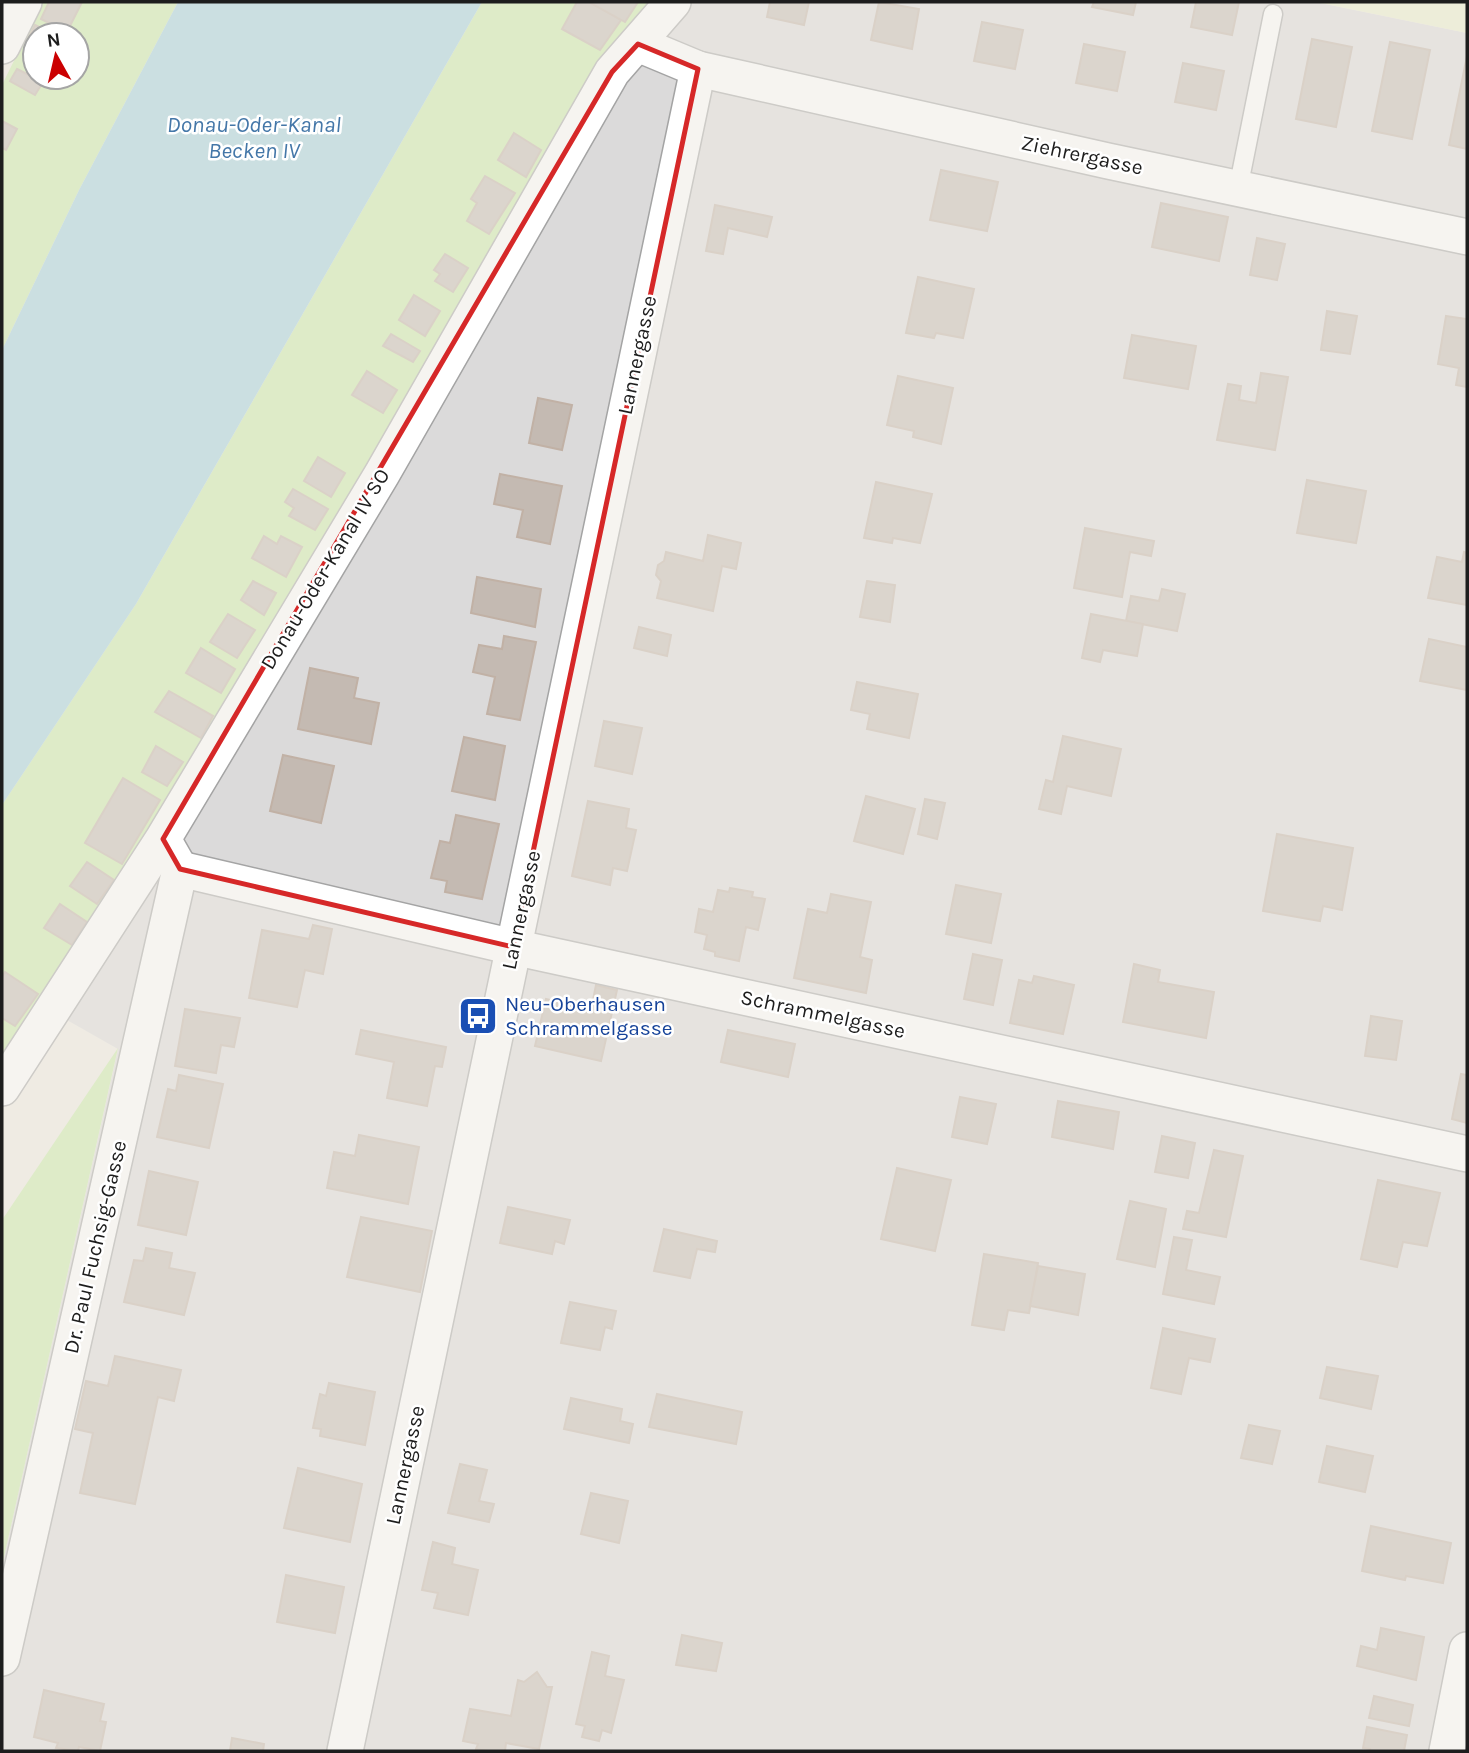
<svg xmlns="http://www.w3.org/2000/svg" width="1469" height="1753" viewBox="0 0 1469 1753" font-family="Karla,sans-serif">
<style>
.residential{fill:#dbdada}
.farmland{fill:#ecefcd}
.grass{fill:#c9eba6;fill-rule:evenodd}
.water{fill:#a1d1de}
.building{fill:#c4bab2;stroke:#c1b1a5;stroke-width:2}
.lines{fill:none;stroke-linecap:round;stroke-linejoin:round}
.service-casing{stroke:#a4a4a4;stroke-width:21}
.minor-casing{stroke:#a4a4a4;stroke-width:38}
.service{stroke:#fff;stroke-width:18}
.minor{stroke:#fff;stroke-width:35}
.marked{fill:none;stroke:#d62828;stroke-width:5;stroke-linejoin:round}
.labels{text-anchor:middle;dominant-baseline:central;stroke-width:5;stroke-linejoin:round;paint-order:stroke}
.street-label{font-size:21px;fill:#1d1d1d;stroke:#fff}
.transit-label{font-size:21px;fill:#164399;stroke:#fff;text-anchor:start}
.water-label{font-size:23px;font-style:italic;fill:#4477a8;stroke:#fff}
</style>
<rect width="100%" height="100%" fill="#efebe3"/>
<polygon class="residential" points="655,2 1315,2 1467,33 1467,1751 2,1751 2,1566 118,1049 37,1003"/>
<polygon class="farmland" points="1316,2 1467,2 1467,33"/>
<g class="grass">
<path d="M 43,2 L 178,2 L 79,190 L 2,350 L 2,85 ZM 35,35 L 77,35 L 77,77 L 35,77 Z"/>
<polygon points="482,2 650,2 149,830 2,1057 2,805 136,604"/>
<polygon points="118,1048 2,1566 2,1220"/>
</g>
<polygon class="water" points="178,2 482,2 136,604 2,805 2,350 79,190"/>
<g class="building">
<polygon points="49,2 82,2 67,32 41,19"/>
<polygon points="577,2 589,2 621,20 600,50 562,29"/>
<polygon points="589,2 638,2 625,22"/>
<polygon points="770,2 809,2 804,25 767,17"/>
<polygon points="879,2 919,9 912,49 871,40"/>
<polygon points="1094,2 1136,2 1133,15 1092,7"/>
<polygon points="1196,2 1239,2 1232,35 1191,27"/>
<polygon points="982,22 1023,30 1015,69 974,61"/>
<polygon points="35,25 56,35 35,35 35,51 25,45"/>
<polygon points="1312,39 1352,47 1336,127 1296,119"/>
<polygon points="1390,42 1430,50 1412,139 1372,131"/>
<polygon points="1084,44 1125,52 1117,91 1076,83"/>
<polygon points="1467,56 1467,149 1449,145"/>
<polygon points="1183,63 1224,71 1216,110 1175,102"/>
<polygon points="17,69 43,82 35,95 10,81"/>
<polygon points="2,121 17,129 6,150 2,148"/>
<polygon points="514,133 541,150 526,177 498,160"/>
<polygon points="941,170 998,182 987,231 930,220"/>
<polygon points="485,176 515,193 489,234 467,221 477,203 471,199"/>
<polygon points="1161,203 1228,217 1219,261 1152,247"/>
<polygon points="715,205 772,217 767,237 728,228 723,254 706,251"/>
<polygon points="1257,238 1285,244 1277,280 1250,275"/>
<polygon points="445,254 468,268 453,292 435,281 440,274 434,270"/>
<polygon points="918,277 974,289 963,338 936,333 934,338 906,333"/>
<polygon points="414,295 440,311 425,336 399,320"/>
<polygon points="1327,311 1357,316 1350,354 1321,350"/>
<polygon points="1446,316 1467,319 1467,387 1456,385 1459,368 1438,364"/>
<polygon points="391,334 420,351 413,362 383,346"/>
<polygon points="1132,335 1196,346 1188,389 1124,378"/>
<polygon points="367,371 397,390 383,413 352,395"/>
<polygon points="1261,373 1288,377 1275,450 1217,440 1228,384 1241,386 1239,400 1256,403"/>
<polygon points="898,376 953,388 941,444 913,437 914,431 887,425"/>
<polygon points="538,398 572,405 562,450 529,443"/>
<polygon points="318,457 345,473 331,497 304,481"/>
<polygon points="500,474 562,486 550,544 517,537 523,510 494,504"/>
<polygon points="1307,480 1366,491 1356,543 1297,533"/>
<polygon points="876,482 932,494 920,543 893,538 892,543 864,538"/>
<polygon points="293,489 328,509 315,530 289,516 294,508 285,502"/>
<polygon points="1085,528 1154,541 1151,556 1130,552 1122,597 1074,588"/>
<polygon points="708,535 741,543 736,569 722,566 713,611 657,598 661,581 656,575 658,565 664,561 666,552 703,561"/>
<polygon points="264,536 277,544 281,536 302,547 286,577 252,558"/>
<polygon points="1464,552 1467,553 1467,605 1428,598 1437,557 1462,562"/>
<polygon points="477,577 541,589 535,627 471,613"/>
<polygon points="253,581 276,593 264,615 241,600"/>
<polygon points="867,581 895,585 890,622 860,617"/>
<polygon points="1162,589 1185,594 1177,631 1126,621 1131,596 1159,601"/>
<polygon points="228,614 255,630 237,658 210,642"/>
<polygon points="1091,614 1143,624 1137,656 1103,650 1100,662 1082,658"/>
<polygon points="639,627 671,635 667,656 634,648"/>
<polygon points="504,636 536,642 520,720 487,714 495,677 473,672 479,645 502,649"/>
<polygon points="1429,639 1467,647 1467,690 1420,681"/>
<polygon points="201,648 235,669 221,693 186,673"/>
<polygon points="310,668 358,678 354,698 379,703 371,744 298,729"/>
<polygon points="857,682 918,694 909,738 867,729 870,714 851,710"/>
<polygon points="169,691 213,716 201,738 155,712"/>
<polygon points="604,721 642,728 632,774 595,766"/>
<polygon points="1063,736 1121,749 1111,796 1067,786 1061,814 1039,809 1046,780 1053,782"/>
<polygon points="464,737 505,746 495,800 452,791"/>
<polygon points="156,746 183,762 167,786 142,772"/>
<polygon points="283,755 334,766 321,823 270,811"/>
<polygon points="123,778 160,800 122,864 85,843"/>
<polygon points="866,796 915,809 903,854 854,841"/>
<polygon points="925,799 945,803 937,839 918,834"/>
<polygon points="588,801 629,809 626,828 636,830 627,871 613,868 610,885 572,876"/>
<polygon points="456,815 499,824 482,899 445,892 447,881 431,878 440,841 450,843"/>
<polygon points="1277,834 1353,848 1342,910 1323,906 1320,921 1263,911"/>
<polygon points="87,862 114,880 97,904 70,886"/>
<polygon points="956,885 1001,894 991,943 946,934"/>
<polygon points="730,888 753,892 752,897 765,899 758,930 746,927 739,961 715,956 715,952 704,949 707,935 695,932 699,909 713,912 718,890 729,892"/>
<polygon points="831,894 871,902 860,957 872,960 866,993 794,978 808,909 827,913"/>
<polygon points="60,904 87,922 72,945 44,928"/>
<polygon points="313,925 332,929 323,974 305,970 297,1007 249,998 262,930 309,939"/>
<polygon points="973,954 1002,960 993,1005 964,999"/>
<polygon points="1134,964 1160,970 1158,982 1214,992 1206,1038 1123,1022"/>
<polygon points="5,972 38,994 15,1026 2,1018 2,977"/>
<polygon points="1034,976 1074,985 1063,1034 1010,1023 1019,980 1032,983"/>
<polygon points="596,985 617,990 601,1061 535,1046 546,999 591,1010"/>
<polygon points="185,1009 240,1018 234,1047 221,1045 216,1073 175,1066"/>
<polygon points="1371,1016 1402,1021 1396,1060 1365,1056"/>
<polygon points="361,1030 446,1047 442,1067 435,1066 427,1106 387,1098 394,1062 356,1054"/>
<polygon points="728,1030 795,1044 788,1077 721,1062"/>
<polygon points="1461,1074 1467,1075 1467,1123 1452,1119"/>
<polygon points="179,1075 223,1084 209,1148 157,1137 168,1089 176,1091"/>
<polygon points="960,1097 996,1104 987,1144 952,1137"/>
<polygon points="1058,1101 1119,1112 1113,1149 1052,1137"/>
<polygon points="359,1135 419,1147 408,1204 327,1188 334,1152 355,1156"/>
<polygon points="1162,1136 1195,1143 1188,1178 1155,1172"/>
<polygon points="1214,1150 1243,1156 1226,1237 1183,1229 1187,1211 1199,1213"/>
<polygon points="897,1168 951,1180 935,1251 881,1239"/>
<polygon points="149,1171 198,1182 186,1235 138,1225"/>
<polygon points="1378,1180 1440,1193 1427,1246 1403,1242 1397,1267 1361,1259"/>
<polygon points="1130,1201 1166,1209 1155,1267 1117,1259"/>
<polygon points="508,1207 570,1220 564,1244 555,1241 552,1254 500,1243"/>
<polygon points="361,1217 432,1231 420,1292 347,1277"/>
<polygon points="664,1229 717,1241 715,1252 697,1249 690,1278 654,1271"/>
<polygon points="1174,1237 1192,1240 1186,1270 1220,1277 1214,1304 1163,1294"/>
<polygon points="146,1248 172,1253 169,1268 195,1273 184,1315 124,1302 134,1260 143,1261"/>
<polygon points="984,1254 1038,1263 1029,1313 1008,1310 1004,1330 972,1325"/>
<polygon points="1038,1266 1085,1274 1078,1315 1030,1306"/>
<polygon points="570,1302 616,1311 612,1329 605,1327 600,1350 561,1343"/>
<polygon points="1163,1328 1215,1339 1210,1362 1189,1358 1181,1394 1151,1388"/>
<polygon points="115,1356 181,1370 174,1401 158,1397 135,1504 80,1493 93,1433 75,1429 86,1381 108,1386"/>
<polygon points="1327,1367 1378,1376 1371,1409 1320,1398"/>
<polygon points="329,1383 375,1392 365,1445 320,1436 321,1429 313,1428 320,1394 326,1396"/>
<polygon points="657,1394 742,1412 736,1444 649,1427"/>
<polygon points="571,1398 622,1409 620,1421 633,1424 629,1443 564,1429"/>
<polygon points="1249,1425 1280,1431 1272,1464 1241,1458"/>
<polygon points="1327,1446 1373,1456 1365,1492 1319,1482"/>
<polygon points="460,1464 487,1470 479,1501 494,1504 489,1522 448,1513"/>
<polygon points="298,1468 362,1484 350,1542 284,1528"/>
<polygon points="591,1493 628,1501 619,1543 581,1534"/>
<polygon points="1371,1526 1451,1543 1443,1583 1406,1576 1405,1580 1362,1571"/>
<polygon points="433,1542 455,1548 452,1564 478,1570 468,1615 434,1608 438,1593 422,1590"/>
<polygon points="286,1575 344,1587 335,1633 277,1622"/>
<polygon points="1381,1628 1424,1637 1416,1680 1357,1666 1361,1646 1377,1650"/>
<polygon points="682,1635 722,1643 716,1671 676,1665"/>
<polygon points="592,1652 609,1656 605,1676 624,1680 611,1733 602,1730 599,1741 582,1737 585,1726 576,1724"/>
<polygon points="537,1672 547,1687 552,1687 539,1749 506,1743 505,1751 487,1751 476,1749 478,1744 463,1741 470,1709 511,1716 518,1680 524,1682"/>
<polygon points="44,1690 104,1704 100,1721 106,1722 100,1751 79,1747 78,1751 56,1748 58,1743 34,1737"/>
<polygon points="1374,1696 1413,1705 1409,1726 1369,1718"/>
<polygon points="1367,1727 1407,1735 1404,1751 1369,1751 1370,1749 1363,1748"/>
<polygon points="232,1738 264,1744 263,1751 230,1751"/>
</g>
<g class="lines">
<g class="service-casing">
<polyline id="service" points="1238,189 1273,14"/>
</g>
<g class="minor-casing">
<g id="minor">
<polyline points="638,44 698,69 1108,161 1467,237"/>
<polyline points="2,46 24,2"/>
<polyline points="180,869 513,947 1467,1154"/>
<polyline points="2,1088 163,839 382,474 612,72 673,2"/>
<polyline points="2,1658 180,869 168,848"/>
<polyline points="345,1751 698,69"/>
<polyline points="1447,1751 1467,1650"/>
</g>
</g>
<use href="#service" class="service"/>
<use href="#minor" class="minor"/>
</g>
<path d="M0 0H1469V1753H0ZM 638,44 L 698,69 L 513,947 L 180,869 L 163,839 L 612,72 Z" fill="#efebe3" fill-opacity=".55" fill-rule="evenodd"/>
<path class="marked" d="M 638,44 L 698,69 L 513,947 L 180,869 L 163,839 L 612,72 Z"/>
<defs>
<g id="bus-square" transform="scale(2.0125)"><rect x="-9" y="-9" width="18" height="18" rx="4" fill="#1a4fb4" stroke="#fff"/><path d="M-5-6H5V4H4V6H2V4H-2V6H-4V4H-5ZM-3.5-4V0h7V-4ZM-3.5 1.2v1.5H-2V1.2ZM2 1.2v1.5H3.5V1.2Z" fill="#fff"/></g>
</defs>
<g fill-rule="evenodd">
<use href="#bus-square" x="478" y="1016"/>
</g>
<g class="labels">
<g class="street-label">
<text transform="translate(1082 155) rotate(12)">Ziehrergasse</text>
<text transform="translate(637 355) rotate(-78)">Lannergasse</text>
<text transform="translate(325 569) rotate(-59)">Donau-Oder-Kanal IV SO</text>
<text transform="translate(521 910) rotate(-78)">Lannergasse</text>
<text transform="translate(823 1014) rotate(12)">Schrammelgasse</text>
<text transform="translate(95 1247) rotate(-77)">Dr. Paul Fuchsig-Gasse</text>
<text transform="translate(405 1465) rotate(-78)">Lannergasse</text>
</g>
<g class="transit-label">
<text x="505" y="1004">Neu-Oberhausen<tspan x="505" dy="24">Schrammelgasse</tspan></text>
</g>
<g class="water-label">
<text x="254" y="124">Donau-Oder-Kanal<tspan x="254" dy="26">Becken IV</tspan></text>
</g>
</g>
<rect width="1469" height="1753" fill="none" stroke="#1d1d1d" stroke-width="7"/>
<g transform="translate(56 56) rotate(352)"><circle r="33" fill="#ffffff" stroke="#a5a5a5" stroke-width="2"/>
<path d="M0-5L12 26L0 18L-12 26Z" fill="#cb0001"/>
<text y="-10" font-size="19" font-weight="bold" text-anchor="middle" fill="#1d1d1d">N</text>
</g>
</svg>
